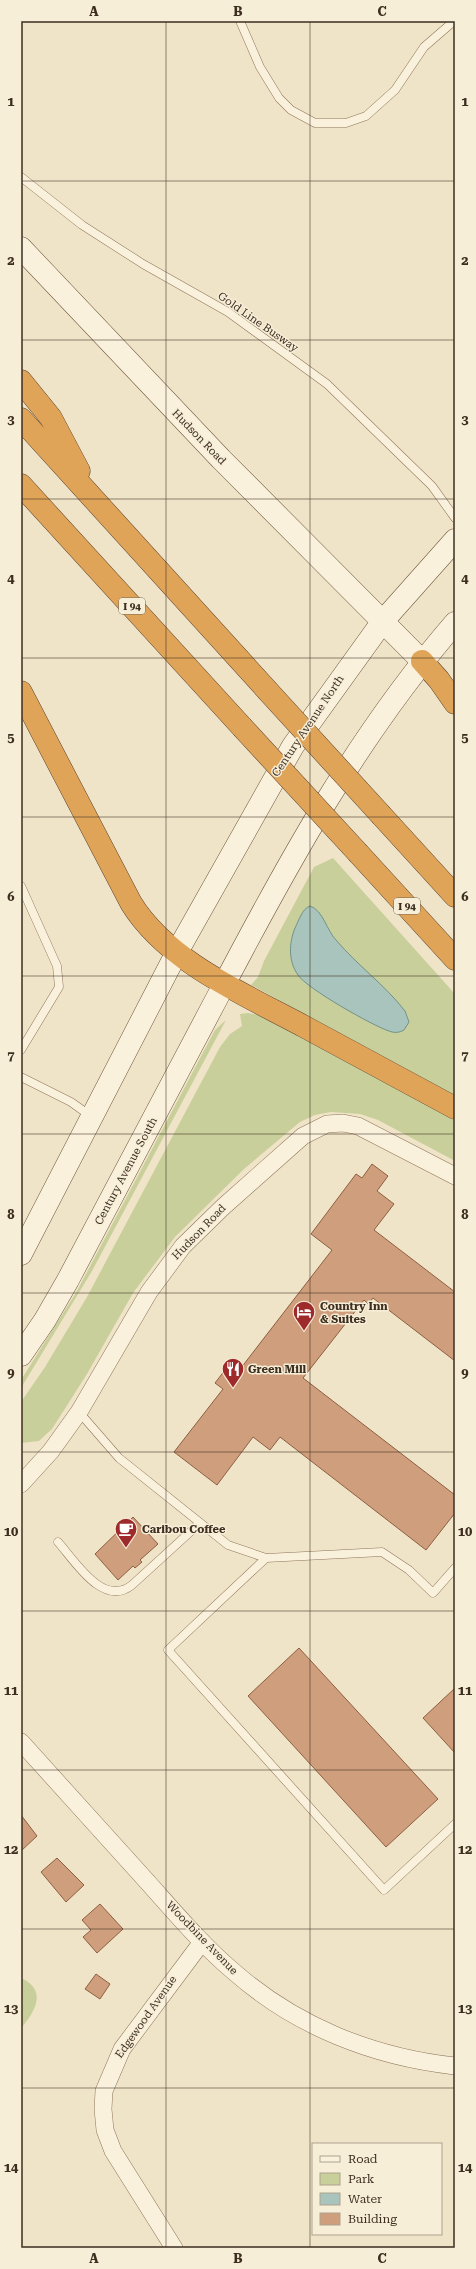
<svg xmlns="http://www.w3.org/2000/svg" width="476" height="2269" viewBox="0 0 476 2269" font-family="'Roboto Serif',serif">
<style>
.green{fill:#c9cf9b}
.water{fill:#a9c4bc;stroke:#6f938a}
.building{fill:#cf9f7d;stroke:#8d5f41}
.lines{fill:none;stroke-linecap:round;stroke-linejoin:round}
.lane-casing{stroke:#8d765c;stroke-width:9}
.street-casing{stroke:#8d765c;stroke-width:18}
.secondary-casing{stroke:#6f573f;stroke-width:23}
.highway-casing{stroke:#5b4430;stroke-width:23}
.lane{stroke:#faf1dc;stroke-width:8}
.street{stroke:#faf1dc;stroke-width:17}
.secondary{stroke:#faf1dc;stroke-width:22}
.highway{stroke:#e0a458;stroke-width:22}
.highway-bridge-casing{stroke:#5b4430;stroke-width:23;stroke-linecap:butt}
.highway-bridge{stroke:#e0a458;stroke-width:22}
.grid{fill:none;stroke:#3d2e20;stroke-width:1;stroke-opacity:0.55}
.labels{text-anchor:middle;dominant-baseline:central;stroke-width:3;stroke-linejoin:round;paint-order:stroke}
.shield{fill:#f7eed8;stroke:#756857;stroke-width:1}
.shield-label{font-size:10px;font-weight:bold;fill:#3d2e20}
.street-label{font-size:11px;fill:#3d2e20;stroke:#f7eed8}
.poi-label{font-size:11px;font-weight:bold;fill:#3d2e20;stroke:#f7eed8;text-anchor:start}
.neatline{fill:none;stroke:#3d2e20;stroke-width:1.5}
.grid-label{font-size:13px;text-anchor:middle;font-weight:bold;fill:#3d2e20}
</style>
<rect width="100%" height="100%" fill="#f0e4c8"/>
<g class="green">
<polygon points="333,858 455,994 455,1098 410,1071 251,985 258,977 264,961 314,867"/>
<polygon points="248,1013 259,1015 455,1119 455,1161 378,1120 360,1114 331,1112 315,1115 300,1122 244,1169 175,1237 133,1293 87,1374 52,1429 39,1441 21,1443 21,1402 45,1367 87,1297 220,1047 230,1034 242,1026 240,1014"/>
<polygon points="226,1020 92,1271 21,1388 21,1380 77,1291 215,1030"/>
<path d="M 21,1978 C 48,1990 35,2012 21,2028 Z"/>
</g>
<path class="water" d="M 310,906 C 323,910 327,931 336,940 C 357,965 385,985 405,1011 L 409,1022 L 404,1030 C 399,1033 394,1033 389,1031 C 373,1026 306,988 298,975 C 288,961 289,943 295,928 C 299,920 302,909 310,906 Z"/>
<g class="building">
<polygon points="372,1164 388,1176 377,1191 394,1204 374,1230 455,1292 455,1361 373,1298 368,1304 364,1300 303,1378 455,1495 455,1513 426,1550 280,1437 270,1450 253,1437 217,1485 174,1452 223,1389 215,1383 225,1370 234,1377 332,1250 311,1234 356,1174 362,1178"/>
<polygon points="133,1517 158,1544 140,1560 142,1562 135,1568 133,1566 118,1580 95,1554"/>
<polygon points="299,1648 438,1799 386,1847 248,1696"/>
<polygon points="455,1688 455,1753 423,1718"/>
<polygon points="21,1815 37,1836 21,1851"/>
<polygon points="57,1858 84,1885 66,1902 41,1872"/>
<polygon points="100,1904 123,1929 97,1953 83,1937 91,1930 82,1920"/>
<polygon points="96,1974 110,1984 100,1999 85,1989"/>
</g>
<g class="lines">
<g class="lane-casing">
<g id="lane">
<polyline points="240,21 260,67 279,98 291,110 315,123 346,123 366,116 395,90 424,47 454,21"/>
<polyline points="21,177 82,225 143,264 228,312 327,384 432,486 455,518"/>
<polyline points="21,886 57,966 59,987 21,1050"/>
<polyline points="21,1077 71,1102 92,1117"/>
<polyline points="79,1412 119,1458 228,1545 266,1558 382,1552 409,1570 433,1593 455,1568"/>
<path d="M 58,1542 C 75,1561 103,1608 132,1585 L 200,1523"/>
<polyline points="266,1558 168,1650 384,1890 455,1824"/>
</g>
</g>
<g class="street-casing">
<g id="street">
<polyline points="21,1484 51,1451 79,1412 149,1292 183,1246 223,1207 303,1136 327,1124 343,1123 358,1126 455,1176"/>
<path d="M 21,1742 C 62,1787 102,1832 143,1877 C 172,1909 200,1943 233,1971 C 295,2026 373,2057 455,2066"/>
<polyline points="174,2248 113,2151 105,2130 103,2109 104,2091 122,2049 202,1942"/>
</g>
</g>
<g class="secondary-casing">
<g id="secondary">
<polyline points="21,248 221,459 422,661"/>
<polyline points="21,1254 177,952 293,746 383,621 455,540"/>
<path d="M 21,1355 L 45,1320 L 68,1280 C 118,1186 168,1092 217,998 C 286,866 357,736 455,623"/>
</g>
</g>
<g class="highway-casing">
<g id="highway">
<polyline points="21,381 51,418 79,471"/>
<polyline points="21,419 266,689"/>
<polyline points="21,485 242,727"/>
<polyline points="422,661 439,680 455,703"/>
<path d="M 21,692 L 131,903 C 167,962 246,995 305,1027 C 355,1054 405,1081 455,1108"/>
<polyline points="382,816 455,896"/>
<polyline points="359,854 455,959"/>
</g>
</g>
<use href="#lane" class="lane"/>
<use href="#street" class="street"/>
<use href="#secondary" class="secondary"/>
<use href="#highway" class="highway"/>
<g class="highway-bridge-casing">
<g id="highway-bridge">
<polyline points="266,689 382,816"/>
<polyline points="242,727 359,854"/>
</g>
</g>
<use href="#highway-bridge" class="highway-bridge"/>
</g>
<path class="grid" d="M 166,21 L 166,2248M 310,21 L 310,2248M 21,181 L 455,181M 21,340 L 455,340M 21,499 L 455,499M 21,658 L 455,658M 21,817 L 455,817M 21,976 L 455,976M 21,1134 L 455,1134M 21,1293 L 455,1293M 21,1452 L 455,1452M 21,1611 L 455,1611M 21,1770 L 455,1770M 21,1929 L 455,1929M 21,2088 L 455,2088"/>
<defs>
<g id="hotel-pin" transform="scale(1.15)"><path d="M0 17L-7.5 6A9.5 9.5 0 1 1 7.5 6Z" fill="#9e2a2b" stroke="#f7eed8"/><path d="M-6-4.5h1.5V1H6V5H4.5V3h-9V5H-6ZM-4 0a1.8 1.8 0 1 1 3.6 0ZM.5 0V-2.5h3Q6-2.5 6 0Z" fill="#fff"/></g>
<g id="restaurant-pin" transform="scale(1.15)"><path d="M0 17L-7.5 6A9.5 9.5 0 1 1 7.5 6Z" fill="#9e2a2b" stroke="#f7eed8"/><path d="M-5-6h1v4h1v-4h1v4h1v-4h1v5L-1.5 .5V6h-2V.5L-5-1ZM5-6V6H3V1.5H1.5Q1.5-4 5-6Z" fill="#fff"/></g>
<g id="cafe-pin" transform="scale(1.15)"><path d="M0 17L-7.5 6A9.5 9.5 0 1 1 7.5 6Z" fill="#9e2a2b" stroke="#f7eed8"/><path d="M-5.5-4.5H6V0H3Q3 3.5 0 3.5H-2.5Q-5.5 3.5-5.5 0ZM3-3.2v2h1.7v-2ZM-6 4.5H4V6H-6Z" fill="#fff"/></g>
</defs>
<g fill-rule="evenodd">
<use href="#hotel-pin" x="304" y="1312"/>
<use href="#restaurant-pin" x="233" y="1369"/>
<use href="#cafe-pin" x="126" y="1529"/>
</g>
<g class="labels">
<g class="shield">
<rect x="119" y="598" width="26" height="16" rx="3"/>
<rect x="394" y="898" width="26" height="16" rx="3"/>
</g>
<g class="shield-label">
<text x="132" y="606">I 94</text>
<text x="407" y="906">I 94</text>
</g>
<g class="street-label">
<text transform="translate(258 322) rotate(35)">Gold Line Busway</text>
<text transform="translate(199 437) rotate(46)">Hudson Road</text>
<text transform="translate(308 726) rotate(-56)">Century Avenue North</text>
<text transform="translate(126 1171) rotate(-62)">Century Avenue South</text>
<text transform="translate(199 1232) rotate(-46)">Hudson Road</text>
<text transform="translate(202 1938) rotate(46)">Woodbine Avenue</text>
<text transform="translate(146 2017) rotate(-55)">Edgewood Avenue</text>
</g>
<g class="poi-label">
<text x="320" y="1306">Country Inn<tspan x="320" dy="13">&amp; Suites</tspan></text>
<text x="248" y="1369">Green Mill</text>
<text x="142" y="1529">Caribou Coffee</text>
</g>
</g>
<rect width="476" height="2269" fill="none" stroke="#f7eed8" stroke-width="44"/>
<rect x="312" y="2143" width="130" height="92" fill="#f7eed8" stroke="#ada18e"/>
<rect x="320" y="2156" width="20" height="6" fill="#faf1dc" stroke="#ada18e"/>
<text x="348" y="2163" font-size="12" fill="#3d2e20">Road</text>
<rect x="320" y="2173" width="20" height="12" fill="#c9cf9b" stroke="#ada18e"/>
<text x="348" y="2183" font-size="12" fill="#3d2e20">Park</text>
<rect x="320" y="2193" width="20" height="12" fill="#a9c4bc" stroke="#ada18e"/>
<text x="348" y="2203" font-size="12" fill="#3d2e20">Water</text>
<rect x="320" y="2213" width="20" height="12" fill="#cf9f7d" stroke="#ada18e"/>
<text x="348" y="2223" font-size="12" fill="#3d2e20">Building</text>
<rect x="22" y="22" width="432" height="2225" class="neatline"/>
<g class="grid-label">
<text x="94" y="16">A</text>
<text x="238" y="16">B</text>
<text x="382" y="16">C</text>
<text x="11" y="106">1</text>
<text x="465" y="106">1</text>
<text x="11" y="265">2</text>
<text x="465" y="265">2</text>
<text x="11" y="424">3</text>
<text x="465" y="424">3</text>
<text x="11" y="583">4</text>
<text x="465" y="583">4</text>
<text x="11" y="742">5</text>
<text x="465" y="742">5</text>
<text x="11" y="901">6</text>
<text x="465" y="901">6</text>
<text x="11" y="1060">7</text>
<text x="465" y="1060">7</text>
<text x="11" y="1219">8</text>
<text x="465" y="1219">8</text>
<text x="11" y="1377">9</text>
<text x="465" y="1377">9</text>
<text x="11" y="1536">10</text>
<text x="465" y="1536">10</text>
<text x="11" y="1695">11</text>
<text x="465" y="1695">11</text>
<text x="11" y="1854">12</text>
<text x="465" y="1854">12</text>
<text x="11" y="2013">13</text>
<text x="465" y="2013">13</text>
<text x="11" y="2172">14</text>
<text x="465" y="2172">14</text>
<text x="94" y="2263">A</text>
<text x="238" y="2263">B</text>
<text x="382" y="2263">C</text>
</g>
</svg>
